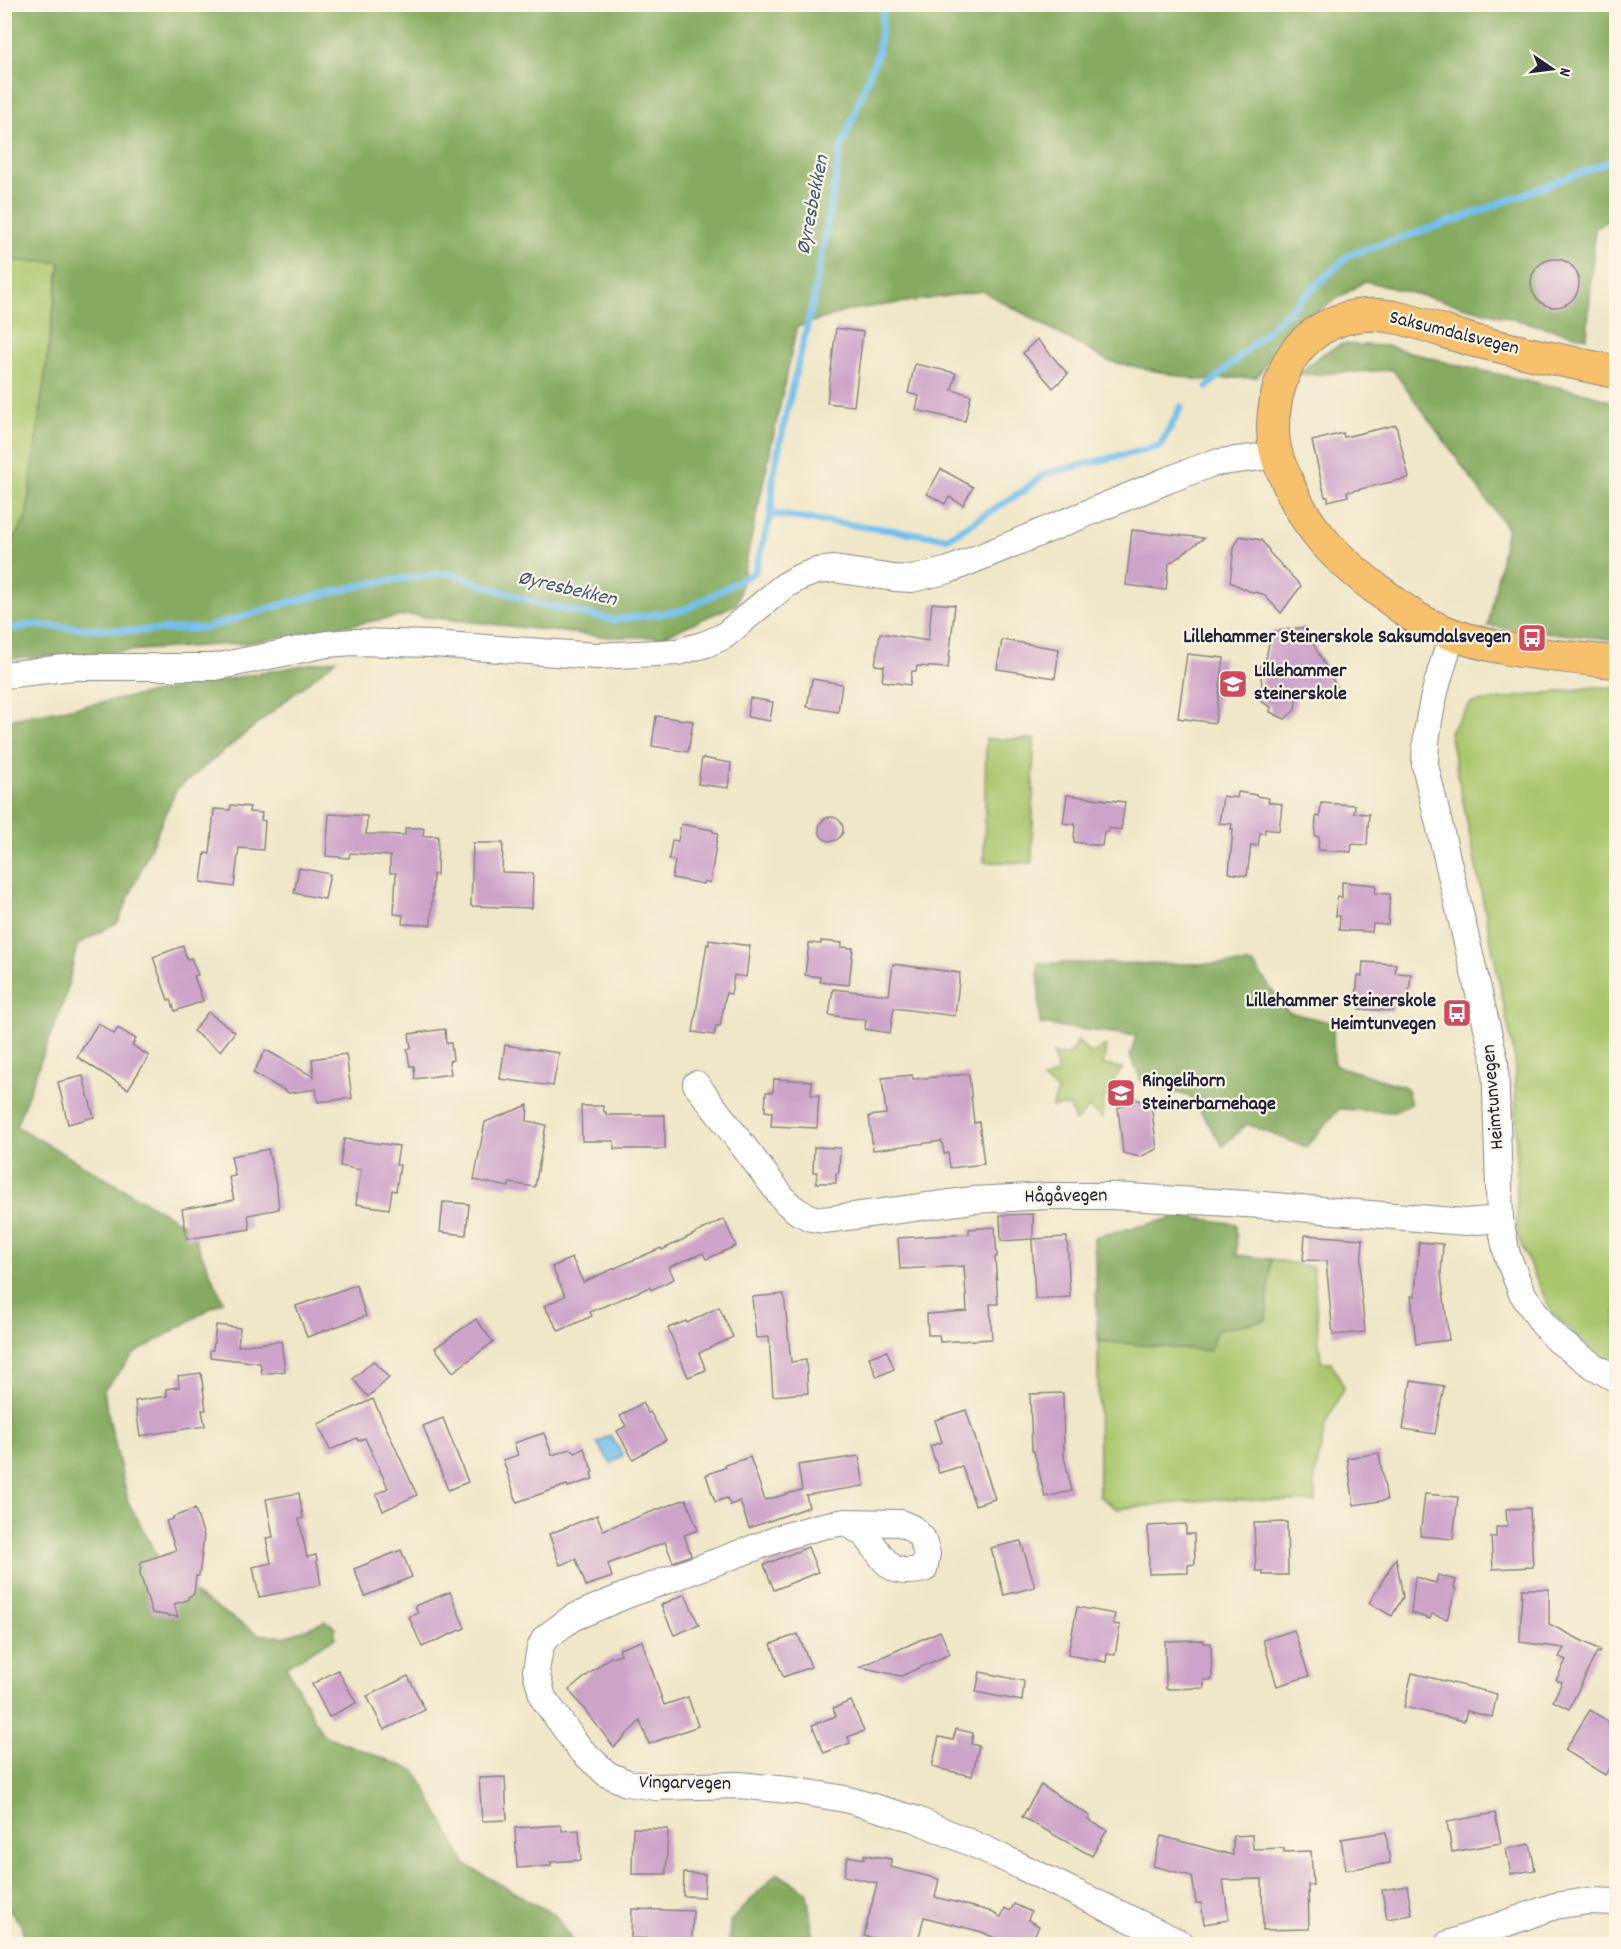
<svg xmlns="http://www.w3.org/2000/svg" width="1621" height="1949" viewBox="0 0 1621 1949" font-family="Dekko,sans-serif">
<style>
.green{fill:#a9c66c;stroke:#667454;stroke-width:1.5}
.forest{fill:#86ab60;stroke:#54664e;stroke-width:1.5}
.water{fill:#73bfed;stroke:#4a7094;stroke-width:1.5}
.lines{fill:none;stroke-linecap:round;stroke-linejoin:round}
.stream{stroke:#73bfed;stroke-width:7}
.building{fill:#cca3c9}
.minor-casing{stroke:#898482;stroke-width:28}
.major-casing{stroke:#898482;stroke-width:34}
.minor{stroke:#fff;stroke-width:26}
.major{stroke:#f7c06c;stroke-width:32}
.labels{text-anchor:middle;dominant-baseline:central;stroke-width:4.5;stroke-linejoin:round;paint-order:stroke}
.street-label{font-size:20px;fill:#22223b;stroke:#fcf5e5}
.poi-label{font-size:20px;font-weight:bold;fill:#22223b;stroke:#fcf5e5;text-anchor:end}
.water-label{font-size:21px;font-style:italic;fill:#3e5979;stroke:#fcf5e5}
</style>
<rect width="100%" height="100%" fill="#fcf5e5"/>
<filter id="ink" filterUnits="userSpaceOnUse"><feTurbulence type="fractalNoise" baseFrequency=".0167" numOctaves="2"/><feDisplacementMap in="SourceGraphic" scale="12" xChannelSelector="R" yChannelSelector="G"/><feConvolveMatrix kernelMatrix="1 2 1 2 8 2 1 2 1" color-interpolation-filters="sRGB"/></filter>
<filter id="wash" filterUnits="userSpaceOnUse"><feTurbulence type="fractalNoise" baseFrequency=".008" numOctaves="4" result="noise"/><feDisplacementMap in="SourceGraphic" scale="24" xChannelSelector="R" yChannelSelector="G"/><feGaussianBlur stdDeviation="1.35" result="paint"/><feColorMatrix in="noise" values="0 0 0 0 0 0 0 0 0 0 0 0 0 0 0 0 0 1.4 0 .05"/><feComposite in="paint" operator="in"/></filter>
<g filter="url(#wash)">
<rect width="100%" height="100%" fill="#f0e6c8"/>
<g class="green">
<polygon points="5,261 60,261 26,519 5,554"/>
<polygon points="1595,687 1616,688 1616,1366 1588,1347 1551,1312 1517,1235 1515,1060 1449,732 1471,703"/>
<polygon points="986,739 1034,739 1032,863 984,862"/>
<polygon points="1078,1041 1090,1054 1106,1046 1103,1065 1123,1068 1113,1081 1122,1097 1103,1097 1103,1118 1089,1108 1075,1122 1070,1106 1052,1107 1058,1091 1043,1080 1058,1073 1053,1054 1069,1055"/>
<polygon points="1271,1259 1313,1267 1321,1362 1331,1362 1344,1387 1325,1426 1315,1476 1315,1502 1216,1499 1117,1509 1099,1496 1098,1341 1209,1350 1217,1330 1266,1320"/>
</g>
<g class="forest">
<polygon points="5,4 1616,5 1616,216 1595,228 1587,338 1365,281 1290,328 1257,377 1199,380 1108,361 983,291 850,310 797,327 737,604 662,637 608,637 408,615 247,643 5,659 5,554 26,519 60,262 5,261"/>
<polygon points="1341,344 1389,346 1452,364 1590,394 1616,403 1616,640 1488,626 1507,528 1393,370 1297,375 1319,356"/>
<polygon points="337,659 176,790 118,922 77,945 66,995 16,1126 190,1228 223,1301 134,1354 103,1391 128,1501 168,1577 258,1634 284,1637 326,1621 335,1627 335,1638 286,1666 323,1735 416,1771 466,1865 555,1915 574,1944 26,1944 21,1924 5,1905 5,720"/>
<polygon points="1038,963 1253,964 1288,1012 1333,1023 1334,1065 1406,1087 1411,1104 1394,1112 1339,1109 1306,1147 1247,1124 1223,1146 1191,1097 1142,1082 1130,1056 1136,1036 1040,1024"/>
<polygon points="1181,1216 1236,1224 1237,1255 1271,1259 1266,1320 1217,1330 1209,1351 1098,1341 1094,1237"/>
<polygon points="777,1873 807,1892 813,1936 806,1944 729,1944 730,1921"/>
</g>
<polygon class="water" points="610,1435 623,1455 611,1464 597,1443"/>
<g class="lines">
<g class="stream">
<polyline points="1207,387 1349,255 1462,218 1616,159"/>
<polyline points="771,514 948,538 1023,491 1044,474 1160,446 1181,407"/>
<polyline points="4,631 29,625 135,631 206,628 287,603 372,583 449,573 541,605 614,620 685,610 755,572 771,514 773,475 792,388 813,302 841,149 878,52 884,4"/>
</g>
</g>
<g id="blocks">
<g class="building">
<circle cx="1555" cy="283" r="24"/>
<polygon points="836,328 863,332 854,406 827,403"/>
<polygon points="1037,339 1068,374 1053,388 1023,353"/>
<polygon points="915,364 956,373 952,390 971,395 965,421 916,410 919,396 908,393"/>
<polygon points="1396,425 1409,478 1347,492 1348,496 1328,501 1328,497 1325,497 1312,441 1343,433 1344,437"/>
<polygon points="941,469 973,487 963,505 949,497 945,504 927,494"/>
<polygon points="1132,530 1204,538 1169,564 1166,590 1126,585"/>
<polygon points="1240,536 1261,540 1269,550 1269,552 1301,586 1281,613 1263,594 1249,591 1230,582 1234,547"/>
<polygon points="932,603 955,605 948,668 917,666 916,671 912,671 910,685 882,681 884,666 875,665 880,633 928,641"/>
<polygon points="1299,628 1305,628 1342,697 1297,693 1295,710 1285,719 1270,712 1271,707 1260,701 1262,685 1260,667 1266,659 1271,632"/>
<polygon points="1002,640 1059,649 1055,678 997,669"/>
<polygon points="1187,654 1224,658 1215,723 1178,718"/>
<polygon points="812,679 842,684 838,712 807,707"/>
<polygon points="750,698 773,702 770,721 747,717"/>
<polygon points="656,716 693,721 688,752 652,746"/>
<polygon points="702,758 731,763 728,788 698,784"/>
<polygon points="1238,792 1256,795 1256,796 1269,798 1268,802 1282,804 1279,831 1265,829 1265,833 1260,833 1258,846 1251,845 1247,876 1229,873 1233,829 1231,829 1232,824 1219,823 1223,796 1237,798"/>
<polygon points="1067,795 1125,802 1121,830 1109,828 1108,832 1104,832 1102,846 1074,842 1075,824 1063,823"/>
<polygon points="1321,803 1355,805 1354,813 1369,814 1367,845 1352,844 1351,852 1318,850 1319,837 1315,836 1316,816 1320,817"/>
<polygon points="231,805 250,807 249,812 262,813 261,820 265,821 263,850 239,848 234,887 201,882 205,853 210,854 214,809 230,810"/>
<polygon points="329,814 367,816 366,834 405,835 405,828 424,828 423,836 438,836 437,875 433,874 431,925 402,924 403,915 394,914 396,873 390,873 390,856 350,853 349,858 326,856"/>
<circle cx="831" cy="829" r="12"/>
<polygon points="681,824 713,830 713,832 718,833 710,883 704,881 703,884 672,878 675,861 669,860 672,840 678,841"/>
<polygon points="473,843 503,843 502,872 533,873 532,908 471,906"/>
<polygon points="299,868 330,874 325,899 294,893"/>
<polygon points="1342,882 1376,885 1375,893 1390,894 1388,925 1373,924 1372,932 1339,930 1340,916 1336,916 1337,896 1342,897"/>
<polygon points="709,940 750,946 746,977 734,975 731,994 726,993 720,1026 716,1026 714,1035 693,1032 707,944 709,945"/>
<polygon points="821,941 842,943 841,947 853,948 849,985 820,982 820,977 805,975 809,943 821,944"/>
<polygon points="183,946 187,959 191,958 198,975 194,976 203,1001 175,1011 171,1000 168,1000 153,957"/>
<polygon points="1363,962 1396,964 1395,973 1411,974 1408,1005 1393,1004 1393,1011 1359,1009 1361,996 1356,996 1358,976 1362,976"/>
<polygon points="893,964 960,973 955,1016 894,1008 890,1033 865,1029 866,1020 829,1015 833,989 889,995"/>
<polygon points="208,1012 235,1032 220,1051 193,1031"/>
<polygon points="98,1023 114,1034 118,1028 136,1039 132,1045 149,1056 128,1089 77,1057"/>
<polygon points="445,1029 446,1043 451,1043 453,1060 449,1061 451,1074 415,1079 414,1066 410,1066 407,1049 411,1048 409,1034"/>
<polygon points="505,1045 559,1053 553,1086 500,1079"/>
<polygon points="266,1050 314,1077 312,1059 346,1054 352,1098 318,1102 316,1089 289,1093 253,1073"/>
<polygon points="969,1074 974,1123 979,1122 984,1164 950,1168 948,1153 944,1154 942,1141 873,1150 869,1116 886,1114 882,1078 912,1075 913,1079"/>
<polygon points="83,1076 94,1117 68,1124 58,1082"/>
<polygon points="774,1079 812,1081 811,1095 819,1095 817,1128 771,1126 772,1112 765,1111 766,1092 773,1092"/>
<polygon points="1134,1099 1151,1104 1157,1149 1140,1157 1123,1153 1118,1108"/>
<polygon points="528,1105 527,1121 546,1125 535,1187 510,1183 508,1187 474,1180 485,1122"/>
<polygon points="581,1106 603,1106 604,1112 606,1112 606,1115 665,1115 665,1149 614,1149 614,1141 582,1141"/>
<polygon points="344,1139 399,1146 396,1165 400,1165 396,1191 392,1190 389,1209 356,1204 361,1170 340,1166"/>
<polygon points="814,1147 840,1148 839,1173 836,1173 836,1183 816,1183 817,1172 813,1172"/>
<polygon points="268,1149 277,1189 279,1209 248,1215 250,1229 187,1239 182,1209 234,1200 229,1177 235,1176 231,1156"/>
<polygon points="443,1202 469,1204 466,1235 440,1232"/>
<polygon points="1033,1214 1033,1239 1067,1237 1070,1297 1035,1299 1032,1239 1001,1241 1000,1215"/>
<polygon points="724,1219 736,1246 706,1259 703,1253 669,1267 674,1279 651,1290 650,1287 590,1312 592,1316 559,1331 544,1306 565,1296 552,1267 572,1258 583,1282 661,1248 662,1250"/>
<polygon points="995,1227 997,1257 995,1257 998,1304 990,1304 992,1339 940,1342 939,1335 928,1335 927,1314 967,1311 964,1266 900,1269 898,1238 969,1234 969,1229"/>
<polygon points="1305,1235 1363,1239 1360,1281 1365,1332 1333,1335 1326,1261 1303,1260"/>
<polygon points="1419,1242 1443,1244 1441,1274 1449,1340 1416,1344 1411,1296 1415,1296"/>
<polygon points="356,1285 366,1316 307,1337 296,1306"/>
<polygon points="784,1294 791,1362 806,1360 808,1393 773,1396 769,1337 756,1338 752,1297"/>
<polygon points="719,1307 733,1337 699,1353 706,1370 688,1377 668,1328 686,1321 687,1323"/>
<polygon points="476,1319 493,1342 453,1372 435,1348"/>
<polygon points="216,1325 240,1328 238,1346 281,1341 285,1371 262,1374 260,1363 210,1357 210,1350 213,1350"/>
<polygon points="887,1351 894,1369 877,1377 869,1357"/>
<polygon points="373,1361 389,1378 368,1397 353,1379"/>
<polygon points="201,1373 206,1410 202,1410 205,1426 140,1436 135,1401 167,1396 166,1389 179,1387 178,1376"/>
<polygon points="1411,1381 1444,1386 1435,1434 1403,1429"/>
<polygon points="1063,1393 1064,1457 1072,1491 1045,1497 1034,1451 1032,1451 1030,1394"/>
<polygon points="373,1399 417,1495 383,1511 376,1494 388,1488 365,1438 358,1441 357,1438 330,1450 318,1424"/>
<polygon points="642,1403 648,1413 650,1412 666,1440 633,1459 617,1431 626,1426 620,1416"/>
<polygon points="966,1410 995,1499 975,1505 962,1466 939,1473 930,1446 942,1442 935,1420"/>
<polygon points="443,1418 468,1482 448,1490 423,1426"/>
<polygon points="544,1433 552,1455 571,1449 575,1453 584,1448 593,1472 591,1473 593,1479 568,1487 567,1485 517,1502 503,1460 518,1455 514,1443"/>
<polygon points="1379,1453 1387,1500 1354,1505 1347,1458"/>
<polygon points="859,1456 864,1486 806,1495 809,1507 749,1528 740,1501 730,1505 727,1498 715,1502 706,1475 726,1467 725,1465 750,1457 765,1500 802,1490 798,1465"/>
<polygon points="299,1493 303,1518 299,1519 307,1557 316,1555 321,1585 259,1597 253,1567 271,1563 266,1538 273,1537 266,1499"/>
<polygon points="1425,1494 1458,1497 1453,1539 1420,1536"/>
<polygon points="686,1499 698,1530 684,1535 691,1555 673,1562 665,1542 608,1564 612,1577 586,1586 576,1559 560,1565 549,1534 597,1515 603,1530"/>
<polygon points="1530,1508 1533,1567 1493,1569 1491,1537 1496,1537 1496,1527 1507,1527 1506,1509"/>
<polygon points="195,1509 204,1536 199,1576 196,1576 194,1594 188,1597 188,1600 174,1604 178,1617 152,1613 140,1574 141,1562 176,1550 166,1521 173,1519 173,1517"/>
<polygon points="1287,1522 1288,1575 1263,1575 1263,1571 1256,1571 1254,1523"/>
<polygon points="1186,1524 1186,1534 1194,1534 1195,1564 1188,1565 1188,1573 1149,1574 1148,1526"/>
<polygon points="1021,1541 1035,1587 1004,1595 991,1548"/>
<polygon points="808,1547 818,1572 774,1590 764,1565"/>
<polygon points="401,1550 412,1577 365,1596 354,1569"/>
<polygon points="1396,1558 1403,1597 1392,1616 1369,1603"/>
<polygon points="1438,1575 1456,1580 1454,1588 1456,1589 1447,1619 1432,1614 1430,1619 1411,1613 1415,1577 1436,1583"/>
<polygon points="1522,1589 1549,1589 1549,1624 1600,1650 1599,1653 1597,1652 1569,1709 1553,1701 1562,1682 1556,1680 1566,1660 1559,1657 1564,1648 1520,1642"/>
<polygon points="450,1592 465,1628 422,1647 409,1617 418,1613 415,1606"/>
<polygon points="685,1594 699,1625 674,1635 661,1605"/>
<polygon points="1077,1607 1115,1614 1113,1624 1120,1625 1115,1655 1107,1654 1106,1662 1068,1655"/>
<polygon points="1294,1630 1309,1676 1277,1686 1263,1640"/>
<polygon points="940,1631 950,1654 901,1676 860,1667"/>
<polygon points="798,1634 811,1667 783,1677 771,1644"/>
<polygon points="1204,1640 1203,1643 1211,1643 1212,1680 1204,1680 1204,1688 1166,1689 1165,1641"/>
<polygon points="642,1641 664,1705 688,1697 698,1726 649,1744 640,1721 614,1747 569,1690 609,1658 621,1654 619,1649"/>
<polygon points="338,1670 356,1703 329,1717 312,1684"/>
<polygon points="980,1672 1024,1681 1022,1701 976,1692"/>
<polygon points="1412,1673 1497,1694 1492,1717 1467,1711 1464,1721 1404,1707"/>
<polygon points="408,1676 425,1710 384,1730 367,1696"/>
<polygon points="851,1701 864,1731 848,1737 850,1743 824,1753 812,1725 836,1716 833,1708"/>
<polygon points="1590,1710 1617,1727 1617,1757 1605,1775 1565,1750"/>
<polygon points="956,1729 973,1733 971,1744 979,1746 972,1776 932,1767 939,1737 953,1740"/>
<polygon points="505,1777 507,1820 482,1821 479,1778"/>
<polygon points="1041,1785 1090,1816 1088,1820 1107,1830 1092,1856 1022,1817"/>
<polygon points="1495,1813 1501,1843 1452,1852 1447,1822"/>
<polygon points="561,1825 562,1831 579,1830 581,1860 551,1862 551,1866 517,1868 515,1828"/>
<polygon points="633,1828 668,1829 666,1874 632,1874"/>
<polygon points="1386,1832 1390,1863 1346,1870 1341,1839"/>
<polygon points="1252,1835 1253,1849 1284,1848 1284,1852 1311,1851 1313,1885 1308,1885 1309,1929 1263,1930 1262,1879 1223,1880 1229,1920 1204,1924 1201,1903 1196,1903 1192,1876 1153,1866 1161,1836 1233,1855 1233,1836"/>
<polygon points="1530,1844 1535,1870 1511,1874 1506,1849"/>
<polygon points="864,1855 891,1859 890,1867 939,1879 935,1897 989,1911 1001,1917 1005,1908 1010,1911 1014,1904 1031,1912 1028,1920 1039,1926 1030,1944 1007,1944 982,1932 924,1917 917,1944 900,1944 864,1936 877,1883 844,1876 848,1856 864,1859"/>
<polygon points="684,1873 705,1874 704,1897 683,1896"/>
<polygon points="1407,1886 1412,1915 1387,1919 1382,1890"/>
<polygon points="632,1909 693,1911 692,1940 631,1938"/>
</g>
</g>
</g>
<g filter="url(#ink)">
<use href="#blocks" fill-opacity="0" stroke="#898482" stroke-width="1.5"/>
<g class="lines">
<g class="minor-casing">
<g id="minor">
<path d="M 1452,635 C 1438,678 1425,720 1425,765 L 1495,1061 L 1500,1219 L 1507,1255 L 1522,1293 L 1543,1324 L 1559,1341 L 1592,1365 L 1616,1379"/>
<polyline points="4,675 73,667 215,667 327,644 353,642 432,644 597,656 678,652 706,644 724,636 784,586 800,577 817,571 834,569 894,578 912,579 949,570 1168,480 1213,463 1276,455"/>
<polyline points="696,1084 786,1202 797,1211 811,1218 824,1220 973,1200 1048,1196 1112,1196 1263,1205 1465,1222 1500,1219"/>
<path d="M 845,1522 C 851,1526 859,1530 865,1535 C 886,1558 886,1578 924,1569 L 927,1554 L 922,1538 L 912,1528 L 900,1523 L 845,1522 L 822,1526 L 786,1536 L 624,1596 L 572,1618 L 545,1638 L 540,1648 L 536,1671 L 543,1698 L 580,1749 L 607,1774 L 627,1783 L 656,1787 L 739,1785 L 797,1791 L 845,1799 L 915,1819 L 987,1850 L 1182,1944"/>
<polyline points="1448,1944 1555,1906 1588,1901 1616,1902"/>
</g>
</g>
<g class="major-casing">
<path id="major" d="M 1616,372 C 1569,362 1522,352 1475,341 C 1439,332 1394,309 1356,316 C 1324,321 1293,344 1283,376 C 1274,400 1269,430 1277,456 C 1279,464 1284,473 1287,481 C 1307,531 1339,561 1382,593 C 1393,601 1403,610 1415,617 C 1469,650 1554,656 1616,662"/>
</g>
<use href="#minor" class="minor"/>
<use href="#major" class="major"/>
</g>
</g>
<defs>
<g id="bus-square" transform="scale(1.5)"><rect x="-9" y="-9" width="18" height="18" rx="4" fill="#d1495b" stroke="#fcf5e5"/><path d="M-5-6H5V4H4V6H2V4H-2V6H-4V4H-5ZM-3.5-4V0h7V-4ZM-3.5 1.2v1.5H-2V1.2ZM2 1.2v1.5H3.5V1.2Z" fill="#fff"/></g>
<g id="school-square" transform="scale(1.5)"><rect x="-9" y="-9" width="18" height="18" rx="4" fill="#d1495b" stroke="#fcf5e5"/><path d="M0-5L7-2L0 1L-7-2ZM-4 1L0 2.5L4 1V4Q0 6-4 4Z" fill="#fff"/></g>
</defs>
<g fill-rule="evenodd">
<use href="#bus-square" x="1532" y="638"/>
<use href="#school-square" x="1233" y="684"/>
<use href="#bus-square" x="1457" y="1013"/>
<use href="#school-square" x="1121" y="1093"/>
</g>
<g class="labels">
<g class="street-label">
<text transform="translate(1454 334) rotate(14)">Saksumdalsvegen</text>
<text transform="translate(1494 1097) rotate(-95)">Heimtunvegen</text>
<text transform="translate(1066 1197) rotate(-1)">Hågåvegen</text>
<text transform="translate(685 1784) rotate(1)">Vingarvegen</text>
</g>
<g class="poi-label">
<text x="1511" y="638">Lillehammer Steinerskole Saksumdalsvegen</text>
<text x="1254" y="672" text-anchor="start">Lillehammer<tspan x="1254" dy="23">steinerskole</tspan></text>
<text x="1436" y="1002">Lillehammer Steinerskole<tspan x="1436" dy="23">Heimtunvegen</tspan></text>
<text x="1142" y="1082" text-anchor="start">Ringelihorn<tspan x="1142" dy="23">Steinerbarnehage</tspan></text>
</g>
<g class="water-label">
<text transform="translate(814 205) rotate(-79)">Øyresbekken</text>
<text transform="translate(567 590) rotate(13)">Øyresbekken</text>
</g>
</g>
<rect width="1621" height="1949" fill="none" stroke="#fcf5e5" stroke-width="24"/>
<g transform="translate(1552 69) rotate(104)" stroke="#fcf5e5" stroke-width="4.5" paint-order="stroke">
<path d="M0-4.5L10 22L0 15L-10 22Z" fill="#22223b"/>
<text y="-9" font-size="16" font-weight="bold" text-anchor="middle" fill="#22223b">N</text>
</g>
</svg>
